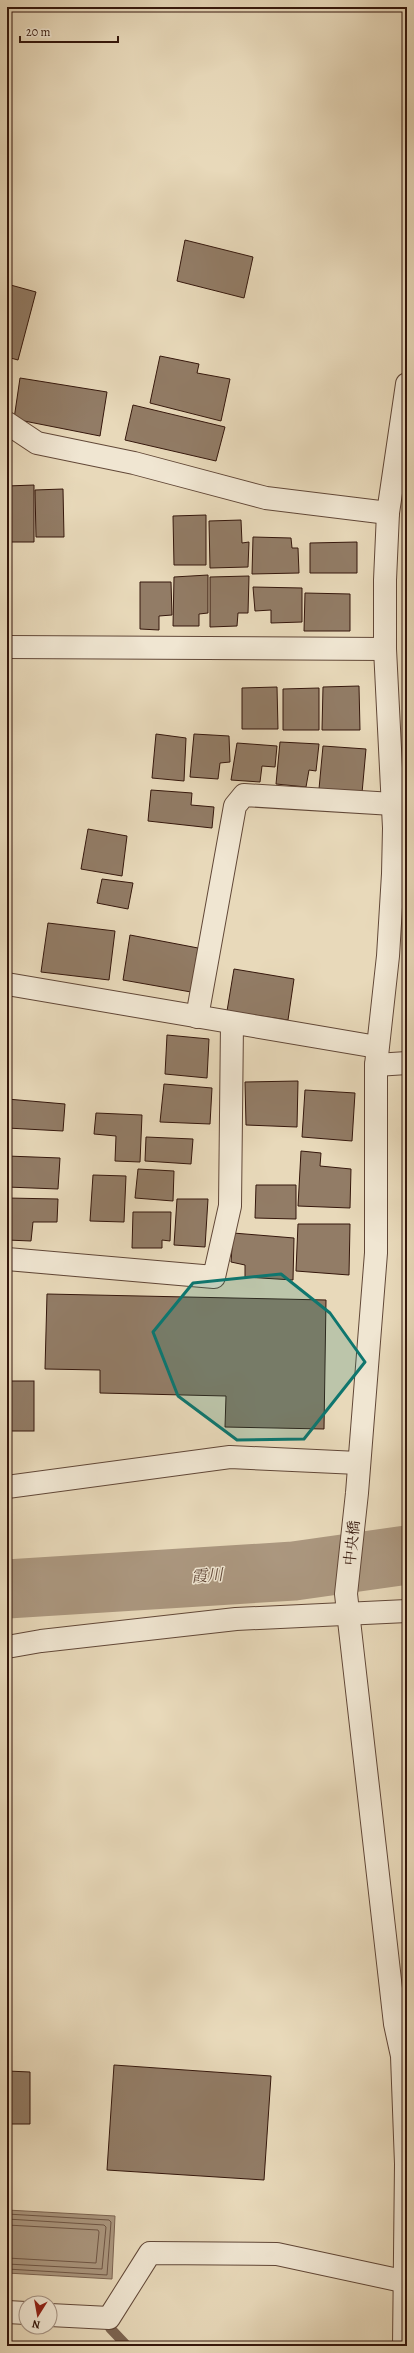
<svg xmlns="http://www.w3.org/2000/svg" width="414" height="2353" viewBox="0 0 414 2353" font-family="Alegreya,'Noto Serif JP',serif">
<style>
.water{fill:#ab977f;stroke:#7c6451}
.lines{fill:none;stroke-linecap:round;stroke-linejoin:round}
.shore{stroke:#705746;stroke-width:1}
.stream{stroke:#7c6451;stroke-width:10}
.river{stroke:#ab977f;stroke-width:59}
.building{fill:#927c66;stroke:#35170c}
.minor-casing{stroke:#624838;stroke-width:24}
.minor{stroke:#f0e6d2;stroke-width:22}
.marked{fill:#0f766e;fill-opacity:0.2;stroke:#0f766e;stroke-width:3;stroke-linejoin:round}
.labels{text-anchor:middle;dominant-baseline:central;stroke-width:3;stroke-linejoin:round;paint-order:stroke}
.street-label{font-size:15px;fill:#35170c;stroke:#f0e6d2}
.water-label{font-size:16px;font-style:italic;fill:#644a3a;stroke:#f0e6d2}
</style>
<rect width="100%" height="100%" fill="#e8d9ba"/>
<filter id="stains"><feTurbulence type="fractalNoise" baseFrequency=".005" numOctaves="4"/><feColorMatrix values="0 0 0 0 .2 0 0 0 0 .09 0 0 0 0 .02 0 0 0 .5 -.17"/></filter>
<radialGradient id="worn" r=".72"><stop offset=".6" stop-color="#630" stop-opacity="0"/><stop offset="1" stop-color="#630" stop-opacity=".3"/></radialGradient>
<polygon class="water" points="7,2210 115,2216 112,2279 7,2273"/>
<g class="lines">
<g class="shore">
<polyline points="7,2214 109,2220 111,2222 107,2275 7,2269"/>
<polyline points="7,2219 104,2225 106,2227 102,2269 7,2264"/>
<polyline points="7,2225 98,2230 99,2232 96,2263 7,2258"/>
</g>
<polyline class="stream" points="110,2328 127,2346"/>
<polyline class="river" points="7,1589 294,1571 407,1555"/>
</g>
<g class="building">
<polygon points="185,240 253,257 244,298 177,281"/>
<polygon points="7,284 36,292 18,360 7,357"/>
<polygon points="160,356 199,364 197,373 230,379 221,421 150,403"/>
<polygon points="20,378 107,392 100,436 14,419"/>
<polygon points="133,405 225,427 216,461 125,440"/>
<polygon points="34,485 34,542 7,542 7,486"/>
<polygon points="63,489 64,537 36,537 35,490"/>
<polygon points="206,515 206,565 174,565 173,516"/>
<polygon points="241,520 242,543 249,542 248,567 210,568 209,521"/>
<polygon points="253,537 291,538 292,548 298,548 299,573 252,574"/>
<polygon points="357,542 357,573 310,573 310,543"/>
<polygon points="208,575 208,613 199,614 199,626 173,626 174,577"/>
<polygon points="249,576 248,613 238,613 237,626 210,627 210,577"/>
<polygon points="140,582 171,582 172,615 159,616 159,630 140,629"/>
<polygon points="253,587 302,588 302,622 271,623 271,610 255,611"/>
<polygon points="305,593 350,594 350,631 304,631"/>
<polygon points="359,686 360,730 322,730 323,687"/>
<polygon points="277,687 278,729 242,729 242,688"/>
<polygon points="319,688 319,730 283,730 283,689"/>
<polygon points="156,734 186,738 184,781 152,778"/>
<polygon points="194,734 229,736 230,762 220,763 218,779 190,777"/>
<polygon points="280,742 319,744 316,771 309,770 306,787 276,784"/>
<polygon points="237,743 277,746 275,767 262,766 260,782 231,780"/>
<polygon points="323,746 366,749 362,793 319,789"/>
<polygon points="151,790 192,793 191,805 214,807 212,828 148,821"/>
<polygon points="88,829 127,836 122,876 81,869"/>
<polygon points="102,879 133,883 128,909 97,903"/>
<polygon points="48,923 115,931 109,980 41,972"/>
<polygon points="130,935 198,948 191,992 123,980"/>
<polygon points="234,969 294,979 288,1020 227,1011"/>
<polygon points="167,1035 209,1039 207,1078 165,1074"/>
<polygon points="298,1081 297,1127 246,1125 245,1082"/>
<polygon points="164,1084 212,1088 210,1124 160,1122"/>
<polygon points="305,1090 355,1093 352,1141 302,1137"/>
<polygon points="7,1099 65,1104 63,1131 7,1128"/>
<polygon points="96,1113 142,1115 140,1162 115,1161 116,1136 94,1134"/>
<polygon points="146,1137 193,1139 191,1164 145,1161"/>
<polygon points="301,1151 321,1153 320,1166 351,1169 350,1208 298,1206"/>
<polygon points="7,1156 60,1158 58,1189 7,1187"/>
<polygon points="138,1169 174,1171 173,1201 135,1198"/>
<polygon points="93,1175 126,1176 124,1222 90,1221"/>
<polygon points="256,1185 296,1185 296,1219 255,1218"/>
<polygon points="7,1198 58,1199 57,1222 33,1222 31,1241 7,1240"/>
<polygon points="177,1199 208,1199 205,1247 174,1245"/>
<polygon points="133,1212 171,1212 170,1241 162,1240 162,1248 132,1248"/>
<polygon points="298,1224 350,1224 349,1275 296,1271"/>
<polygon points="233,1233 294,1238 293,1280 245,1277 245,1265 231,1262"/>
<polygon points="47,1294 326,1300 324,1429 225,1427 226,1396 100,1393 100,1370 45,1369"/>
<rect x="7" y="1381" width="27" height="50"/>
<polygon points="114,2065 271,2076 264,2180 107,2170"/>
<polygon points="7,2071 30,2072 30,2124 7,2124"/>
</g>
<g class="lines">
<g class="minor-casing">
<g id="minor">
<polyline points="7,423 37,443 134,463 266,498 388,513"/>
<polyline points="7,647 385,649"/>
<polyline points="7,984 377,1047"/>
<polyline points="197,1017 235,806 244,795 393,804"/>
<polyline points="376,1065 407,1063"/>
<polyline points="7,1259 214,1277 230,1206 232,1023"/>
<polyline points="7,1487 230,1457 358,1463"/>
<polyline points="7,1647 41,1641 236,1619 407,1611"/>
<polyline points="7,2312 26,2313"/>
<polyline points="50,2315 109,2318 150,2253 277,2254 407,2282"/>
<polyline points="404,2346 406,2164 402,2056 395,2024 346,1594 357,1493 376,1253 376,1065 388,956 393,874 394,828 385,649 385,580 388,513 407,384"/>
</g>
</g>
<use href="#minor" class="minor"/>
</g>
<path class="marked" d="M 281,1274 L 330,1313 L 365,1362 L 304,1439 L 237,1440 L 178,1396 L 153,1332 L 193,1283 Z"/>
<g class="labels">
<g class="street-label">
<text transform="translate(352 1543) rotate(-84)">中央橋</text>
</g>
<g class="water-label">
<text transform="translate(207 1576) rotate(-4)">霞川</text>
</g>
</g>
<rect width="414" height="2353" fill="none" stroke="#e8d9ba" stroke-width="24"/>
<rect x="8" y="8" width="398" height="2337" fill="none" stroke="#35170c" stroke-width="2"/>
<rect x="12" y="12" width="390" height="2329" fill="none" stroke="#35170c"/>
<g transform="translate(38 2315) rotate(191)"><circle r="19" fill="#f0e6d2" stroke="#a59383"/>
<path d="M0-3L7 15L0 10L-7 15Z" fill="#8f2418"/>
<text y="-6" font-size="11" font-weight="bold" text-anchor="middle" fill="#35170c">N</text>
</g>
<path d="M20 36v6h98v-6" fill="none" stroke="#35170c" stroke-width="2"/>
<text x="26" y="36" font-size="12" fill="#35170c" stroke="#f0e6d2" stroke-width="3" paint-order="stroke">20 m</text>
<rect width="100%" height="100%" filter="url(#stains)"/>
<rect width="100%" height="100%" fill="url(#worn)"/>
</svg>
